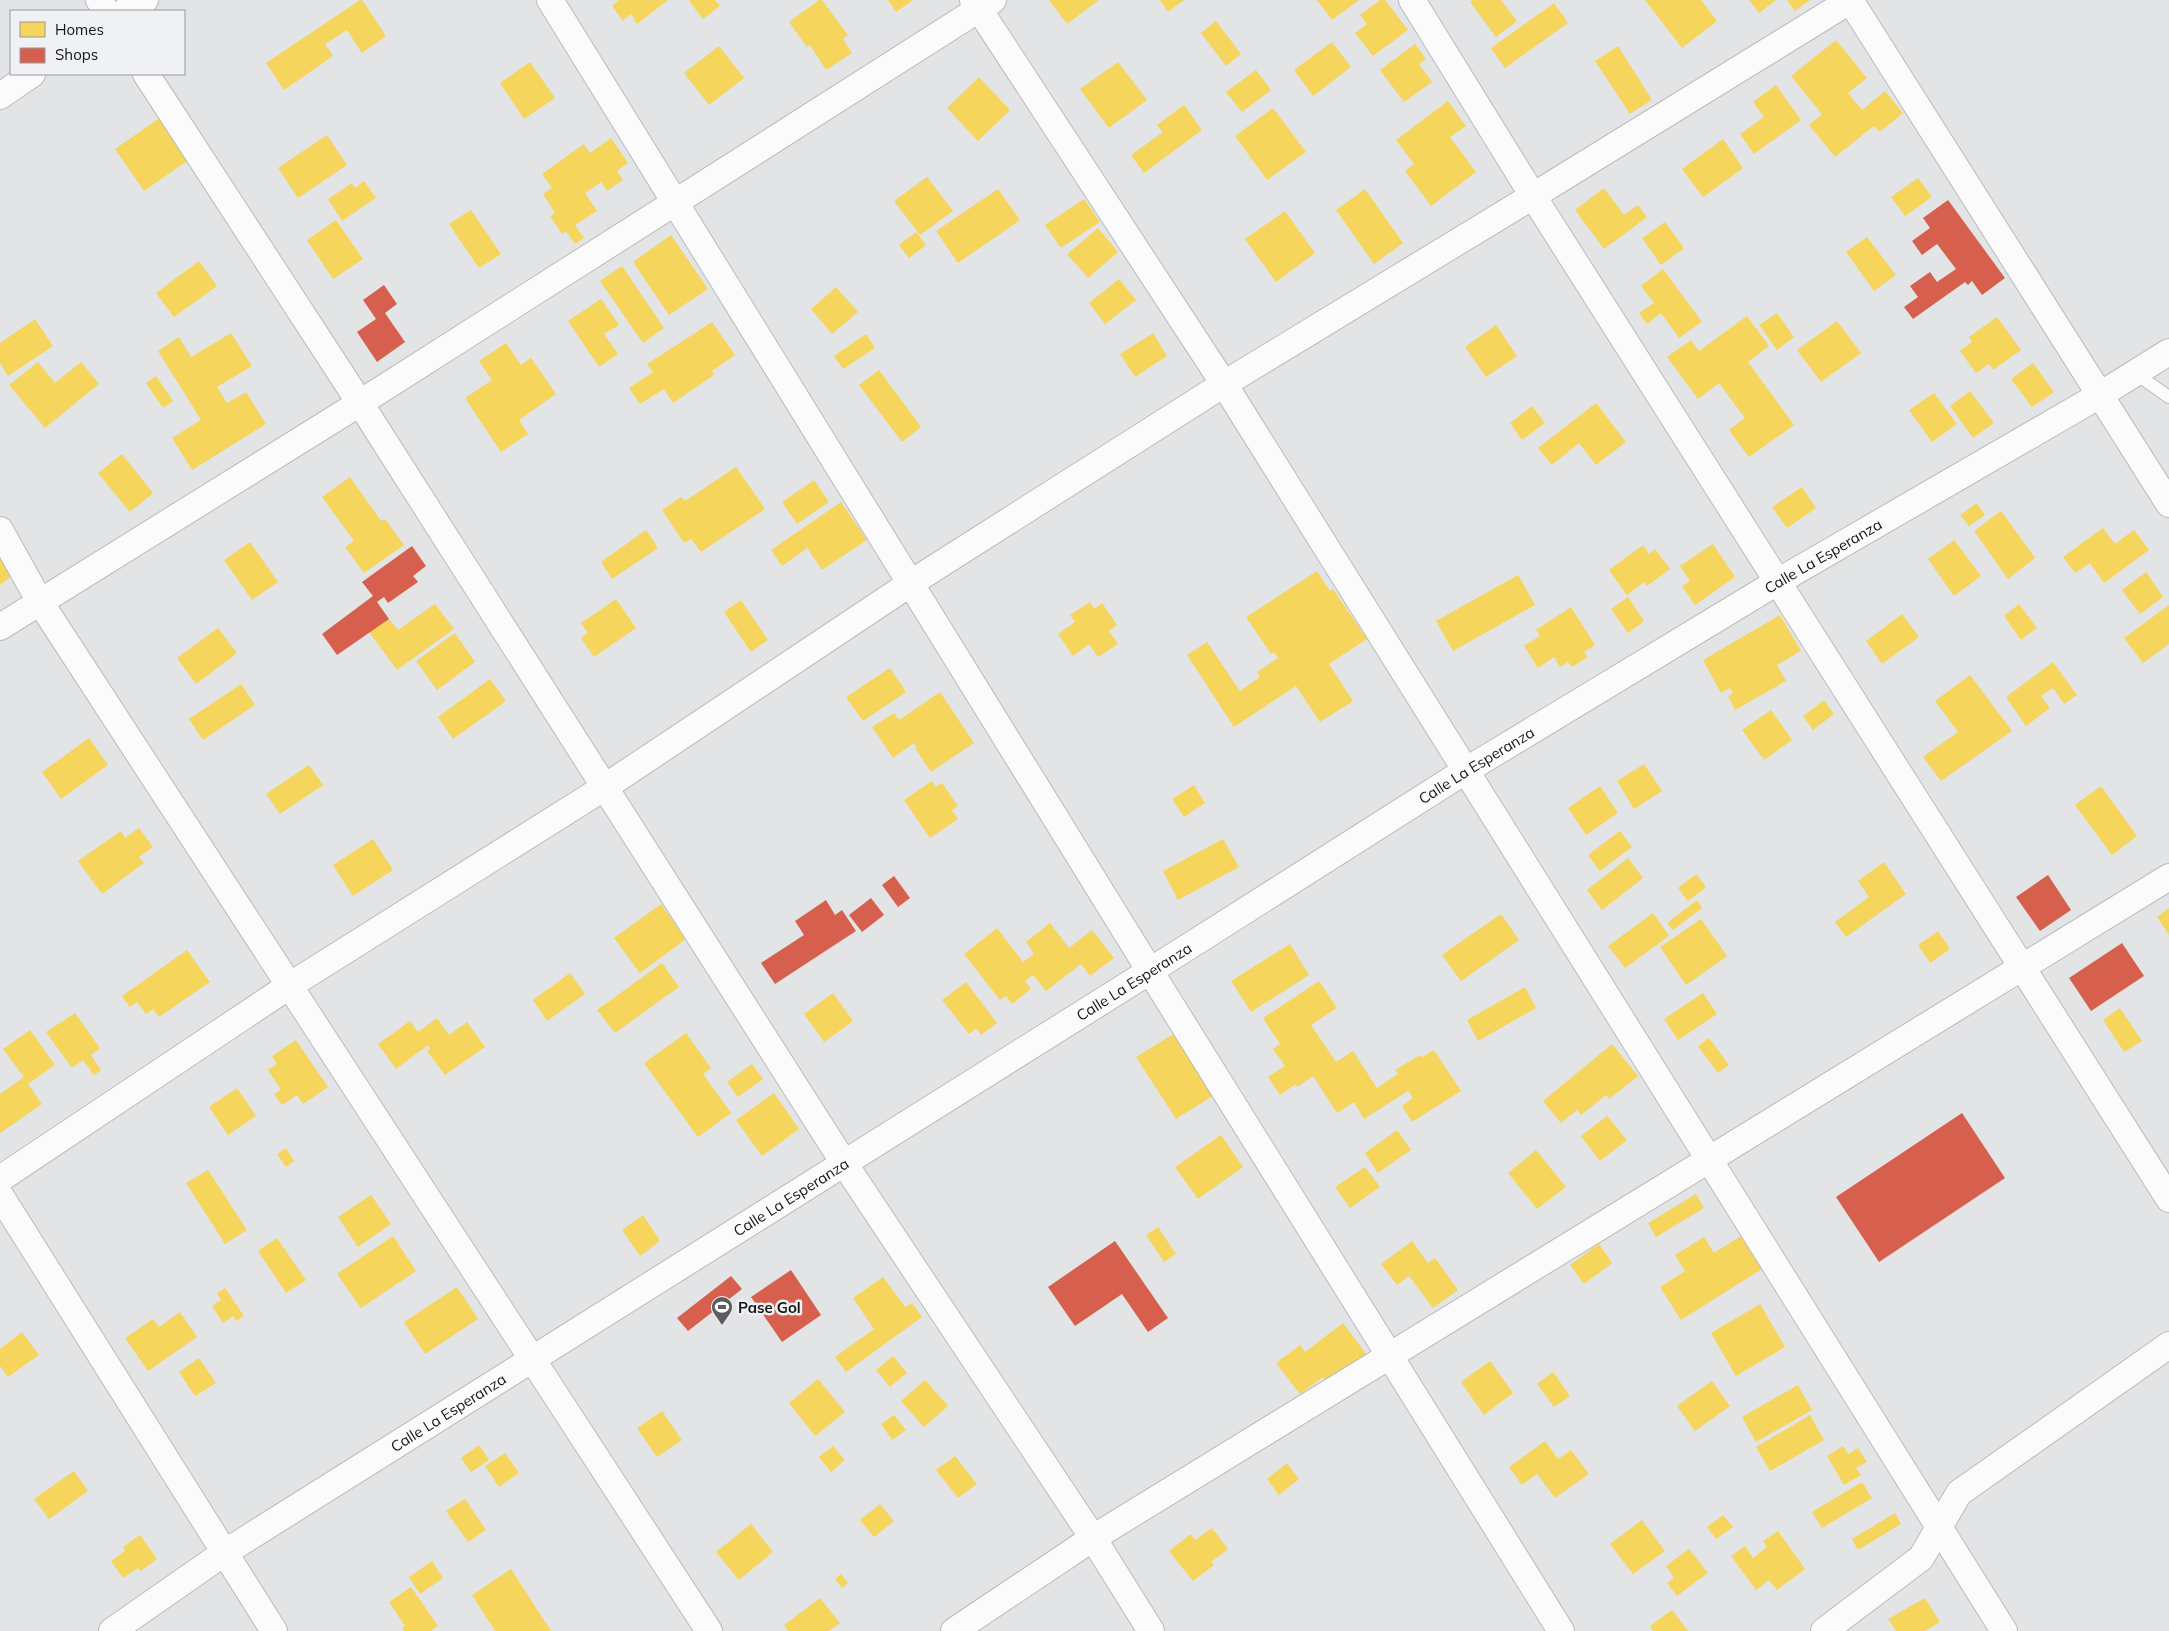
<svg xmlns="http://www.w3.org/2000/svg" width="2169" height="1631" viewBox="0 0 2169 1631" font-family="Mulish,sans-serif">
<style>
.homes{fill:#f6d55c}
.shops{fill:#d6604d}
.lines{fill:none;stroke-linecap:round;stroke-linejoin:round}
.lane-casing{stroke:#babbbc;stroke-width:14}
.street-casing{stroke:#babbbc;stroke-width:28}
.lane{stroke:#fbfbfb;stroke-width:12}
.street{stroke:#fbfbfb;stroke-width:26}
.labels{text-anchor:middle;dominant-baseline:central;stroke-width:5;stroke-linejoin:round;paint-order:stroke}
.street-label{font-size:15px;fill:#141516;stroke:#eff1f5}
.poi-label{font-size:15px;font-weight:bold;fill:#141516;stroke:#eff1f5;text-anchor:start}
</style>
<rect width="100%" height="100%" fill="#e3e4e6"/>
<g class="homes">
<polygon points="360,0 362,0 386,36 362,53 347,30 325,44 333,56 284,90 266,63"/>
<polygon points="619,0 668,0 637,24 631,14 623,21 612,6"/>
<polygon points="691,0 715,0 720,6 703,19 689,1"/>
<polygon points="819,0 822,0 848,35 843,39 852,53 826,70 810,45 807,47 789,22"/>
<polygon points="888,0 913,0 896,12"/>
<polygon points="1049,0 1099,0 1067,24"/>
<polygon points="1160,0 1184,0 1168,12"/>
<polygon points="1317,0 1359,0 1332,20"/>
<polygon points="1380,0 1385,0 1408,30 1373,56 1355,33 1367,24 1360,15"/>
<polygon points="1472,0 1501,0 1517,21 1496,37 1470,2"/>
<polygon points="1645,0 1701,0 1717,21 1682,48"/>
<polygon points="1749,0 1776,0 1759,13"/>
<polygon points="1787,0 1810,0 1795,11"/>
<polygon points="1554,3 1568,23 1505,68 1491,48"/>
<polygon points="1216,21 1241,54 1226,66 1201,33"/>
<polygon points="1836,40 1867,78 1848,93 1862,110 1885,91 1903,113 1880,132 1874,126 1835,157 1809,125 1822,114 1791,76"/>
<polygon points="1332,42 1351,67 1313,96 1294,70"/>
<polygon points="1415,44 1426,59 1419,64 1432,82 1404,102 1380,70"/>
<polygon points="719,46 744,78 709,105 684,73"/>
<polygon points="1618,46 1652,100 1630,114 1595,61"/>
<polygon points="530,62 555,98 524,119 500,83"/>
<polygon points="1118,62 1147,100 1109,128 1080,89"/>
<polygon points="1256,70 1271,90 1242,112 1226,92"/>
<polygon points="979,77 1010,110 978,141 947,108"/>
<polygon points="1776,85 1801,120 1754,154 1740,134 1764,117 1753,102"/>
<polygon points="1448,101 1466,126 1450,137 1476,172 1431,206 1405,171 1414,164 1396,140"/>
<polygon points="1184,105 1202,130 1144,173 1131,155 1163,132 1157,125"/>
<polygon points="1273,108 1306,152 1267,180 1235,136"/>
<polygon points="161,117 190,159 144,191 115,149"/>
<polygon points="327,135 347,165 298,198 278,168"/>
<polygon points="611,138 628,163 617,171 623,180 607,191 601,182 585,193 597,211 575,225 584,238 575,244 566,231 562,234 550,216 555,213 543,194 552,188 542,174 584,144 590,153"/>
<polygon points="1723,139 1743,168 1703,197 1682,169"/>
<polygon points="927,177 953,211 920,235 894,201"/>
<polygon points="1918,178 1932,197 1905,216 1891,197"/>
<polygon points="364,181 376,198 342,221 328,199 352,183 355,188"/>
<polygon points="1604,188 1624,215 1638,205 1647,217 1604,249 1575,210"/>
<polygon points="998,189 1020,220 958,263 936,231"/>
<polygon points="1365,189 1403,243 1374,264 1336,210"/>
<polygon points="1084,199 1100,222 1061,248 1045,225"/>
<polygon points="471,210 501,254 479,268 449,224"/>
<polygon points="1285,211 1315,253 1276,282 1245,239"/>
<polygon points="336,220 363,259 333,279 307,240"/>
<polygon points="1665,222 1684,248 1661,265 1642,238"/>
<polygon points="1098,228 1118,252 1088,278 1067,254"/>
<polygon points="916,232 926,245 909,258 899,245"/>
<polygon points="671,235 708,289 669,315 633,262"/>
<polygon points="1867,237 1896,275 1874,291 1846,252"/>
<polygon points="199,261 217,286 174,317 156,293"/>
<polygon points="622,266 664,328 643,343 600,281"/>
<polygon points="1663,269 1702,322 1679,338 1661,313 1647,324 1639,313 1654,303 1641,286"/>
<polygon points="1119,279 1136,300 1105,324 1089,303"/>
<polygon points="836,287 858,312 832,334 811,309"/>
<polygon points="601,299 619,325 604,334 618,354 599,367 568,321"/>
<polygon points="1777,313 1794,337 1777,350 1759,325"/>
<polygon points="1747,316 1769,346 1748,362 1794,425 1749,457 1729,430 1745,418 1719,383 1698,399 1667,357 1691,340 1699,351"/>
<polygon points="1997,317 2021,350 1993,370 1989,364 1976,373 1960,351 1972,342 1969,337"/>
<polygon points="35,319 53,346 8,376 0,363 0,343"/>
<polygon points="1837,321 1861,353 1821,382 1797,350"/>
<polygon points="712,322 735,355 712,371 714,375 673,403 664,389 640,404 629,388 653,372 647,364"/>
<polygon points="1496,325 1517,356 1486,377 1465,347"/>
<polygon points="231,333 252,366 217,387 227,403 246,392 266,424 192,470 172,438 201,420 158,351 179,337 191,357"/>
<polygon points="1153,333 1167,356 1135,377 1120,354"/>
<polygon points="866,334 875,348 843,369 834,356"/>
<polygon points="506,343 521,365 531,358 556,394 519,420 528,434 501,452 465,398 492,380 479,361"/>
<polygon points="38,362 55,383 81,362 99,384 45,428 9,385"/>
<polygon points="2033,363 2054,392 2032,407 2011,379"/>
<polygon points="879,370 921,427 902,442 859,385"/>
<polygon points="156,376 173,401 163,408 146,383"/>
<polygon points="1970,391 1994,423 1973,438 1950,406"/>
<polygon points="1934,393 1957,424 1932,442 1909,410"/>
<polygon points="1596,403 1626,442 1596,465 1579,443 1552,465 1538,448"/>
<polygon points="1532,406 1545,423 1522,440 1510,423"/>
<polygon points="122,454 153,493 130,512 98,473"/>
<polygon points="736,467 765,509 701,552 691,539 684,543 662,510 681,497 685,501"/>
<polygon points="350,477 381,521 385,519 404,545 364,573 345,547 354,541 322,497"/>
<polygon points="814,480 829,502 797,524 782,502"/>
<polygon points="1802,487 1816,508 1787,528 1772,507"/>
<polygon points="841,502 867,540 822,570 807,548 782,566 771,550"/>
<polygon points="1977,503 1985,515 1969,526 1960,515"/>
<polygon points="2001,511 2035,558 2008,579 1974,531"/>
<polygon points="2103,528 2115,544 2134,530 2149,550 2104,583 2090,563 2075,573 2063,557"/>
<polygon points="646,530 658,548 612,579 601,562"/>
<polygon points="1954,540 1981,576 1954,596 1928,559"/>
<polygon points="250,542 278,582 252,600 224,560"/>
<polygon points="1713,544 1735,577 1695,605 1682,586 1690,581 1680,566"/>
<polygon points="1643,545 1649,554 1655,549 1670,569 1647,586 1644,582 1627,595 1609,570"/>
<polygon points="0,558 13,575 0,585"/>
<polygon points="1317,571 1330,591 1333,589 1367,639 1329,664 1353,701 1320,722 1296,686 1234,727 1187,655 1207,642 1240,691 1260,677 1257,672 1278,658 1274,652 1271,654 1246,617"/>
<polygon points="2146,572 2163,597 2140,614 2122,590"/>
<polygon points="1518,575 1535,605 1453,651 1436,621"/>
<polygon points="1628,597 1644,621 1628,633 1611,609"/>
<polygon points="616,599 636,628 594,657 581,638 588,633 581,623"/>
<polygon points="741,600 768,640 751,652 724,612"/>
<polygon points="1090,602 1094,609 1102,603 1117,625 1109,631 1118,644 1098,657 1089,644 1073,656 1058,634 1075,622 1070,615"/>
<polygon points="435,604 454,629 397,670 369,632 389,619 398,630"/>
<polygon points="2019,604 2037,628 2021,640 2004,616"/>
<polygon points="2169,605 2169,644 2143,663 2124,638"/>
<polygon points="1571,607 1595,645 1584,652 1588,657 1572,667 1568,662 1560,667 1554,657 1538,668 1524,646 1540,636 1536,630"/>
<polygon points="1902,614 1919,637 1882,664 1866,641"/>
<polygon points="1780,615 1801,651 1777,665 1786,681 1735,710 1728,696 1733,693 1730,688 1721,693 1703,660"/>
<polygon points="218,628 237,653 196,684 177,658"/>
<polygon points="455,633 475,662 437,690 416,661"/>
<polygon points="2053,662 2077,695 2064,704 2053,688 2041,696 2050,708 2026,726 2006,697"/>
<polygon points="890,668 906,692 863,721 846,697"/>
<polygon points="1970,675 2012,731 1941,781 1923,757 1958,732 1935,701"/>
<polygon points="490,679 506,701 453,739 438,717"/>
<polygon points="241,684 255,705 203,740 189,719"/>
<polygon points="940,692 974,743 931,772 915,748 917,747 914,743 893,758 872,727 894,713 899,720"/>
<polygon points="1824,700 1834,714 1813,730 1803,716"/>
<polygon points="1771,710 1792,740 1764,760 1742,730"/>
<polygon points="89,738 108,765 61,799 42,772"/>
<polygon points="1644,764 1662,791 1634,809 1617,781"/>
<polygon points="309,765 323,785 280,814 266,794"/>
<polygon points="932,781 936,787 942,783 958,806 952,810 958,819 930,838 904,800"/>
<polygon points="1194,785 1205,803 1184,817 1172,799"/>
<polygon points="1600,786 1618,813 1586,835 1568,808"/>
<polygon points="2101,786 2137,836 2112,855 2075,805"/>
<polygon points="139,828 153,847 139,857 144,863 102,894 78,861 121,831 125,838"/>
<polygon points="1620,831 1632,847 1600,871 1588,855"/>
<polygon points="373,839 393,870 353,896 333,865"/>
<polygon points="1223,839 1239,867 1178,900 1163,871"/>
<polygon points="1628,858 1643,878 1602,910 1587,890"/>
<polygon points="1884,862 1906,894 1846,937 1835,922 1869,897 1858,881"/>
<polygon points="1696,874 1706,887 1688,901 1678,888"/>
<polygon points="1697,900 1702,908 1673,930 1667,923"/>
<polygon points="661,904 686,939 640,973 614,938"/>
<polygon points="2169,908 2169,935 2157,917"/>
<polygon points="1653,913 1669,936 1625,968 1608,946"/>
<polygon points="1501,914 1519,940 1461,981 1442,955"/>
<polygon points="1701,919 1727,956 1686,985 1660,947"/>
<polygon points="1050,923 1069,948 1092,930 1114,958 1090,976 1081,964 1046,991 1033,975 1025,981 1031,989 1012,1004 1006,996 1000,1000 964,954 997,928 1023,962 1034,954 1026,942"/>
<polygon points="1938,931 1950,949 1930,963 1918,945"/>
<polygon points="1290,944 1309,975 1251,1012 1231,981"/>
<polygon points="187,950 210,982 159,1017 153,1009 146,1014 137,1002 130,1007 122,996"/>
<polygon points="662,963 679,987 615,1033 597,1010"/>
<polygon points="570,973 585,994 547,1021 533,1000"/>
<polygon points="1319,981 1337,1008 1311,1025 1336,1062 1353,1051 1377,1088 1398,1074 1395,1070 1420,1055 1422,1057 1434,1050 1461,1091 1412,1122 1402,1106 1413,1098 1408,1091 1364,1119 1354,1102 1337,1113 1313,1076 1297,1087 1296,1084 1280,1095 1268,1077 1285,1066 1273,1049 1280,1044 1263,1018"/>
<polygon points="966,982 997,1023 981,1035 976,1028 969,1034 942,1000"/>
<polygon points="1525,987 1536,1008 1478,1041 1467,1020"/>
<polygon points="833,993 853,1021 824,1042 804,1014"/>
<polygon points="1703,993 1717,1014 1678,1040 1664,1019"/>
<polygon points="2120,1008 2142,1041 2124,1052 2103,1020"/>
<polygon points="75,1013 100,1048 91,1055 101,1070 94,1075 83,1060 72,1068 46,1032"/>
<polygon points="437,1018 449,1035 467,1022 485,1047 445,1075 427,1051 430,1049 428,1045 396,1069 378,1044 410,1021 418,1032"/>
<polygon points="30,1030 55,1065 28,1084 42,1104 0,1133 0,1094 24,1077 3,1049"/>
<polygon points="1180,1030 1219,1092 1176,1119 1136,1057"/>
<polygon points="686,1033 711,1068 703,1074 731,1113 698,1137 644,1063"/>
<polygon points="1709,1038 1729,1065 1718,1073 1698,1046"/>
<polygon points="296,1040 328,1087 303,1104 297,1095 282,1105 274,1094 281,1090 268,1070 277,1064 272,1056"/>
<polygon points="1612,1044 1638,1076 1609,1099 1606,1095 1581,1115 1577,1110 1561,1123 1543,1101"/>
<polygon points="752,1064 763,1079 738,1097 727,1082"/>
<polygon points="237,1088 256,1116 228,1135 209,1107"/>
<polygon points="774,1093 799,1129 762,1156 736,1120"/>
<polygon points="1607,1116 1627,1140 1600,1161 1581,1136"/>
<polygon points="1397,1130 1411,1150 1378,1173 1365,1153"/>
<polygon points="1221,1135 1243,1167 1198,1199 1175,1167"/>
<polygon points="286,1148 294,1161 286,1167 277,1154"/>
<polygon points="1536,1150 1566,1187 1537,1209 1508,1173"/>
<polygon points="1365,1167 1380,1187 1350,1208 1335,1187"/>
<polygon points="208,1170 247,1230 225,1244 186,1183"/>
<polygon points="1696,1194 1704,1208 1656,1237 1648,1223"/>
<polygon points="371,1195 391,1224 358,1247 338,1217"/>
<polygon points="643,1215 660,1241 640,1256 622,1230"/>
<polygon points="1158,1227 1176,1254 1164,1262 1146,1235"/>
<polygon points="393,1236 416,1271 361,1308 337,1274"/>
<polygon points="1741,1236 1762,1269 1681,1320 1660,1287 1685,1271 1675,1255 1704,1237 1714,1253"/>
<polygon points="277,1238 306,1280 286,1293 258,1251"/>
<polygon points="1412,1241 1428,1263 1435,1258 1458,1290 1433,1308 1409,1276 1397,1285 1381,1264"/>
<polygon points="1599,1244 1612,1263 1584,1284 1570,1265"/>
<polygon points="883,1277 905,1307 912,1303 922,1317 846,1372 835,1357 874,1329 853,1298"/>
<polygon points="457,1287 478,1319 425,1354 404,1322"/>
<polygon points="225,1288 244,1316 236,1321 233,1316 223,1323 212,1306 221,1300 217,1293"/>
<polygon points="1760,1304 1785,1347 1736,1376 1711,1333"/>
<polygon points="180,1312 197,1337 148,1371 125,1338 153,1319 159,1327"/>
<polygon points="1343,1323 1367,1355 1329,1384 1323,1377 1300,1394 1276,1363 1300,1345 1305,1352"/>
<polygon points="22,1332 39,1355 8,1377 0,1366 0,1349"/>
<polygon points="893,1356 907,1373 890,1387 876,1370"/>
<polygon points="199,1358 216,1383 195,1396 179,1372"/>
<polygon points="1490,1361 1513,1393 1484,1415 1461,1382"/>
<polygon points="1553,1372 1570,1396 1554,1407 1537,1384"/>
<polygon points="818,1379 845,1412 815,1436 789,1403"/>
<polygon points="925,1380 948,1406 924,1427 901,1401"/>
<polygon points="1712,1381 1730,1406 1695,1431 1677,1406"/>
<polygon points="1798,1385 1812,1410 1756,1442 1742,1417"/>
<polygon points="662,1411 682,1440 657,1457 637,1428"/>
<polygon points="894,1415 906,1430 892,1440 881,1424"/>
<polygon points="1810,1415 1824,1440 1770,1471 1756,1447"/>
<polygon points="1545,1441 1558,1459 1571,1450 1589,1474 1555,1498 1537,1474 1522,1485 1509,1467"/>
<polygon points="479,1445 489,1460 471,1472 461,1458"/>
<polygon points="833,1446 845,1460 831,1472 819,1457"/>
<polygon points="1843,1446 1848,1454 1858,1448 1867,1462 1856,1468 1861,1475 1844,1485 1827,1456"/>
<polygon points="505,1453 519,1473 499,1487 485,1466"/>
<polygon points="955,1456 977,1484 958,1498 936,1470"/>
<polygon points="1287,1463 1299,1479 1279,1495 1267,1479"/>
<polygon points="74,1471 88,1491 49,1519 34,1499"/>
<polygon points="1862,1482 1872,1498 1822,1528 1812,1512"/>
<polygon points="465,1499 486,1530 468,1542 446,1511"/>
<polygon points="880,1504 894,1521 874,1537 860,1520"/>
<polygon points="1895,1513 1901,1524 1858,1550 1852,1539"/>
<polygon points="1723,1515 1733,1527 1716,1539 1707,1527"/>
<polygon points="1642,1520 1665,1551 1633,1574 1610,1544"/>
<polygon points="751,1524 773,1552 739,1580 716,1552"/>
<polygon points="1212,1528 1228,1549 1211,1562 1214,1565 1193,1581 1169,1551 1191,1534 1195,1540"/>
<polygon points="1778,1531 1805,1569 1777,1590 1769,1580 1756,1590 1731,1556 1745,1546 1753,1558 1767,1547 1763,1541"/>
<polygon points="140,1535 157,1559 141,1571 138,1568 123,1578 111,1561 125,1551 123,1547"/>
<polygon points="1689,1549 1708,1573 1677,1596 1667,1583 1674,1578 1666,1566"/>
<polygon points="432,1561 443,1578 420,1594 409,1577"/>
<polygon points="511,1569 551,1631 495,1631 472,1595"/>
<polygon points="841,1574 848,1583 842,1588 835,1579"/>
<polygon points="411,1587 438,1626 431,1631 404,1631 402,1628 405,1626 389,1602"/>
<polygon points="820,1598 840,1623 829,1631 788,1631 784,1625"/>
<polygon points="1925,1598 1940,1622 1925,1631 1896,1631 1888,1619"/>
<polygon points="1672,1610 1688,1631 1653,1631 1650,1626"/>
</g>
<g class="shops">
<polygon points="1948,200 2005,278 1982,295 1972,281 1968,285 1965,282 1913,319 1904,307 1918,297 1910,286 1930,272 1937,282 1956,269 1937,244 1922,255 1912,241 1930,228 1923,218"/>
<polygon points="384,285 397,304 385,313 405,342 377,362 357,332 376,319 363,300"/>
<polygon points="412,546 426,566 413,576 418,582 388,603 384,597 377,602 389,619 337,655 322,634 373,596 362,582"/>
<polygon points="2048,875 2071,910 2040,931 2016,897"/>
<polygon points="894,876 910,898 898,907 882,885"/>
<polygon points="871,898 884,915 862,932 849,915"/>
<polygon points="826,900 835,915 842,910 856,931 775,984 761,963 804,935 795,921"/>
<polygon points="2122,943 2144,976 2091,1011 2069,978"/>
<polygon points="1962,1113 2005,1178 1879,1262 1836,1197"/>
<polygon points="1115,1241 1168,1318 1148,1332 1122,1294 1075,1326 1048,1287"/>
<polygon points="791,1270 821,1315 782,1342 751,1297"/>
<polygon points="731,1276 742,1289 688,1331 677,1318"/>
</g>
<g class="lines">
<g class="lane-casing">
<polyline id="lane" points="2135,373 2169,397"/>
</g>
<g class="street-casing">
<g id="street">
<polyline points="99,0 106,11"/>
<polyline points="550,0 1150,971 1561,1631"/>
<polyline points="973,0 1224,384 2004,1631"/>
<polyline points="1412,0 1533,196 2169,1199"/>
<polyline points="1850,0 2169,504"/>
<polyline points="125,11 145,0"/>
<polyline points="146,74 360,403 844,1163 1093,1538 1151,1631"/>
<polyline points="0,96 32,74"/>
<polyline points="0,530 40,602 709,1631"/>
<polyline points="0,627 360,403 993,0"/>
<polyline points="0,1179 289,986 605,787 911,583 1224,384 1533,196 1851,0"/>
<polyline points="0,1195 274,1631"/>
<path id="s1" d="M 112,1631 L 224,1553 L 1150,971 L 1465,771 L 1779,581 L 2100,395 L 2169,352"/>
<polyline points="954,1631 1093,1538 2169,877"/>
<polyline points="1824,1631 1921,1558 1959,1493 2169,1345"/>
</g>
</g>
<use href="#lane" class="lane"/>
<use href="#street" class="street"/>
</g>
<defs>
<g id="stadium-pin" transform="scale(1.125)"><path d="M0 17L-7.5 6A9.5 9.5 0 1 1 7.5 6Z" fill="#5c5d5f" stroke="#eff1f5"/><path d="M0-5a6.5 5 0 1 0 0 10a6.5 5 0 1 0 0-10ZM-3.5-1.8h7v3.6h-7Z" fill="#fff"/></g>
</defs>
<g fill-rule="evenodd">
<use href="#stadium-pin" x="722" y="1307"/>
</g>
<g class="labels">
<g class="street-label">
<text stroke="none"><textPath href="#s1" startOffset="2021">Calle La Esperanza</textPath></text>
<text stroke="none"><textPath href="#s1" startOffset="1616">Calle La Esperanza</textPath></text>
<text stroke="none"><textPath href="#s1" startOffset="1211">Calle La Esperanza</textPath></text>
<text stroke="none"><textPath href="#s1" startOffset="806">Calle La Esperanza</textPath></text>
<text stroke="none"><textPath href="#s1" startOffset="401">Calle La Esperanza</textPath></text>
</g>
<g class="poi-label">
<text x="738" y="1307">Pase Gol</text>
</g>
</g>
<rect x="10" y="10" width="175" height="65" fill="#eff1f5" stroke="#97999c"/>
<rect x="20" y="22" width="25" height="15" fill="#f6d55c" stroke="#97999c"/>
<text x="55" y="35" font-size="15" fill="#141516">Homes</text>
<rect x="20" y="48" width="25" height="15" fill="#d6604d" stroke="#97999c"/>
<text x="55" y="60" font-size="15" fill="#141516">Shops</text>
</svg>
